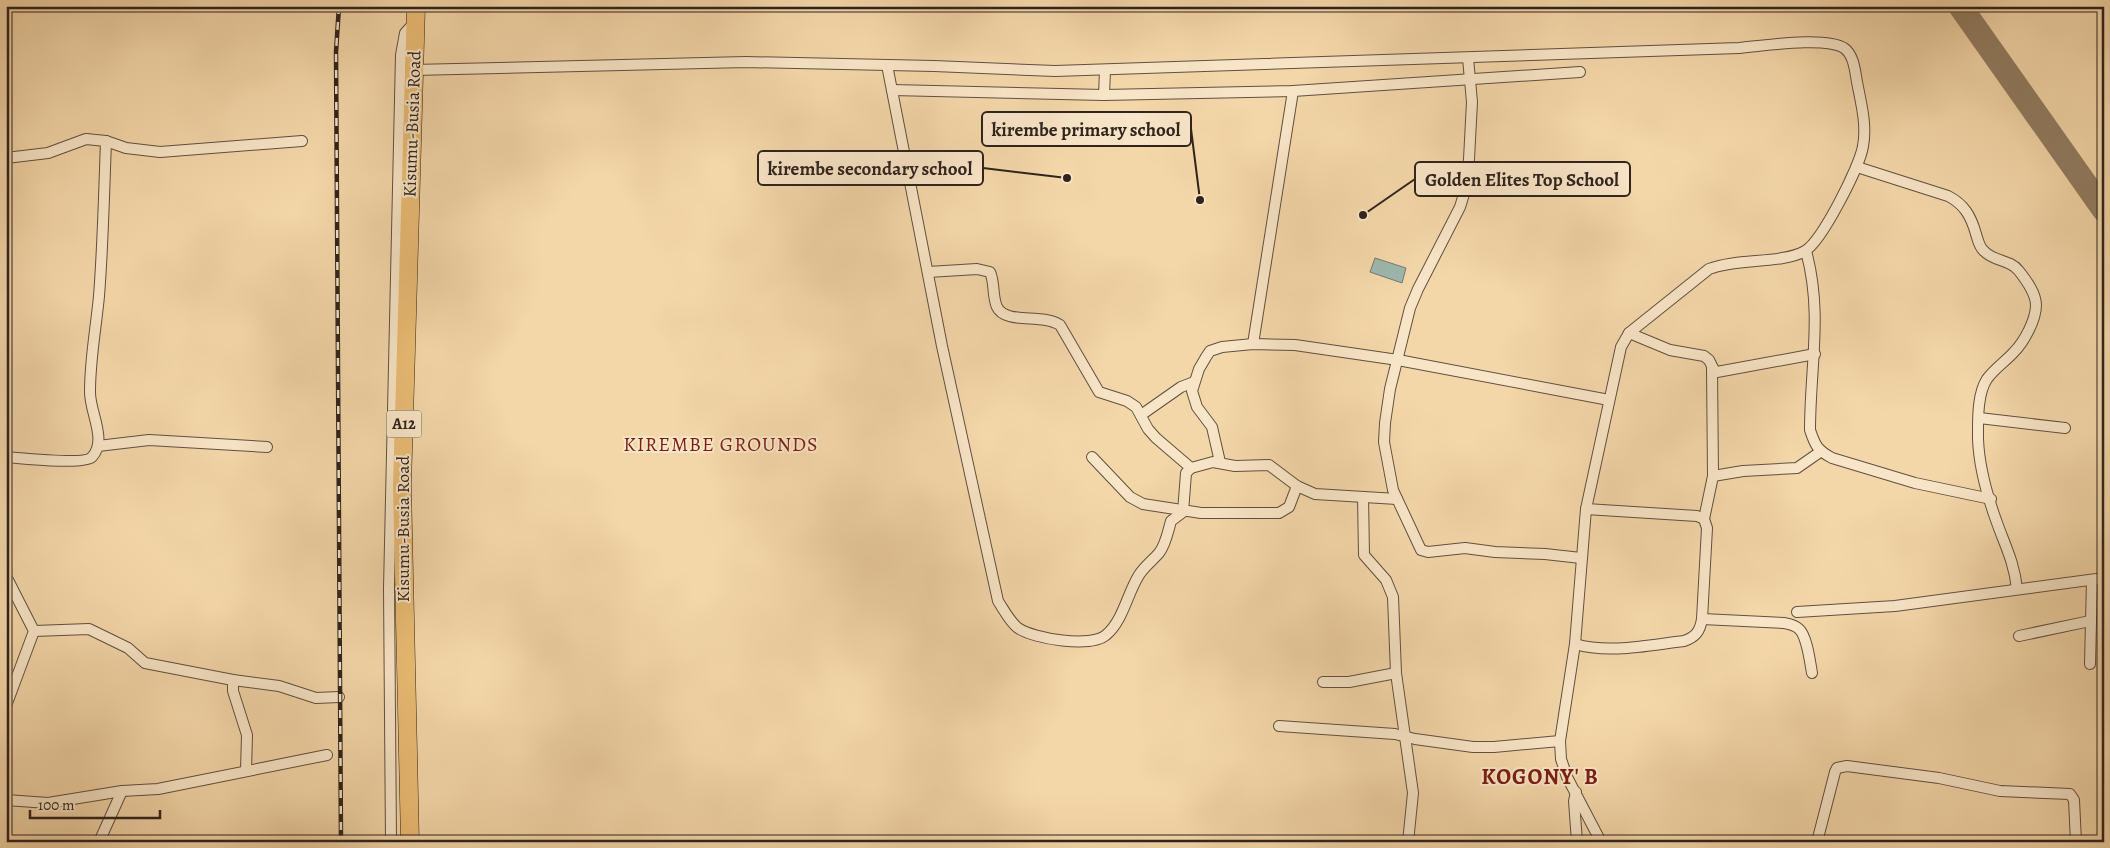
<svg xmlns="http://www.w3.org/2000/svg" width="2110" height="848" viewBox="0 0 2110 848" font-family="Alegreya,serif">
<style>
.water{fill:#9cb8ae;stroke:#707c74}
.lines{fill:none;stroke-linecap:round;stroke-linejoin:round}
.taxiway{stroke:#927d63;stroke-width:24}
.minor-casing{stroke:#605040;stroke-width:12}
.trunk-casing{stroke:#2f231d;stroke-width:19}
.minor{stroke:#f8e5c7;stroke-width:10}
.trunk{stroke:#eabc74;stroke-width:18}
.rail-casing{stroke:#2f231d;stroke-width:4.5}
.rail{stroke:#f8e5c7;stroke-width:2.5;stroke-dasharray:8;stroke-linecap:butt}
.labels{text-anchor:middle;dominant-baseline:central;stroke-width:4;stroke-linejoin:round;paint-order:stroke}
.shield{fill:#f8e5c7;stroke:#6b5d50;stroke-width:1}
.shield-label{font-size:16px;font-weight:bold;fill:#2f231d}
.street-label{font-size:18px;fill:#2f231d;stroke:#f8e5c7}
.quarter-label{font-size:20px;letter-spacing:1px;fill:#7a1f14;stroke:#f8e5c7}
.district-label{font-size:22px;font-weight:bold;letter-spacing:1px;fill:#7a1f14;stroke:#f8e5c7}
.leader{fill:none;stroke:#2f231d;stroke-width:2}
.callout-dot{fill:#2f231d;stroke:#f8e5c7;stroke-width:2}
.callout{fill:#f8e5c7;stroke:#2f231d;stroke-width:2}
.callout-label{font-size:19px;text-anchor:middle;font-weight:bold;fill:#2f231d}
</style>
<rect width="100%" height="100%" fill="#f4d7a9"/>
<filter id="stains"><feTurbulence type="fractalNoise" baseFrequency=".004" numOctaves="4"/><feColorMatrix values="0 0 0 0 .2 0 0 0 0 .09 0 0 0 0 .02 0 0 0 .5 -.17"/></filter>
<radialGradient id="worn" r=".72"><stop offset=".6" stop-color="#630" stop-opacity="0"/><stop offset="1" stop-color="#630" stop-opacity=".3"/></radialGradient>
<polygon class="water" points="1375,258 1406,268 1402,283 1370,272"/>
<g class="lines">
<polyline class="taxiway" points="1960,6 2104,210"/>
<g class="minor-casing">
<g id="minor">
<polyline points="1468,58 1472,102 1469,159 1465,191 1460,207 1418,289 1410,308 1390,389 1385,423 1384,442 1393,490 1421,550 1428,552 1465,548 1495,552 1545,554 1581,558"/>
<path d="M 887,65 L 942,346 L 998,601 C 1004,610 1010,622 1018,628 C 1034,639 1091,648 1106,635 C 1123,621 1127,594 1139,575 C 1144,567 1152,561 1159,553 C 1166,544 1168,531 1171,521 L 1183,512 L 1186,473 L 1191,468 L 1213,462 L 1235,466 L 1269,465 L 1297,486 L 1315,494 L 1397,499"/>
<path d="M 413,70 L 746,62 L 934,66 L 1055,71 L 1739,48 C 1763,46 1825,36 1844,48 C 1854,55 1855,71 1857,82 C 1861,103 1867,125 1863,146 C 1860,166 1822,241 1805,251 C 1782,264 1737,258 1709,269 L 1629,333 L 1621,347 L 1586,509 L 1575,644 L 1560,741 L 1561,759 L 1567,777 L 1601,842"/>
<polyline points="892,90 1104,95 1293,91 1580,72"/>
<polyline points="1104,95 1105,70"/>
<polyline points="6,158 48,153 86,139 106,141 126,148 160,152 302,141"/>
<path d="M 1857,167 L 1948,196 C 1964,204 1971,216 1976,234 C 1978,240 1979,247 1984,251 C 1994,262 2010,259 2019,271 C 2026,280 2036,293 2036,305 C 2036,320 2024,342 2014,352 C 2006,361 1994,369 1987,379 C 1977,394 1978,421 1978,439 C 1979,465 1987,495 1996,520 C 2005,546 2014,561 2017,589"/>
<path d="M 1806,251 C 1823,313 1810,367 1810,430 C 1815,445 1817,450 1832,458 L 1915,483 L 1991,499"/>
<path d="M 928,272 L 977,269 L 990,272 C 995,283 992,296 997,307 C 1006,325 1042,313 1060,325 L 1099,392 L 1127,401 L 1136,407 L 1148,429 L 1156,438 L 1191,468"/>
<polyline points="1629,333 1670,350 1704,356 1709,360 1714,370 1717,372 1815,354"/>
<polyline points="1253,344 1293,91"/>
<polyline points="1141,415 1181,387 1194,382"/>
<polyline points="1979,418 2065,428"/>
<polyline points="98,446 149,440 267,447"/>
<path d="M 6,457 C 20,458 85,465 92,457 C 108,440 89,411 90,391 C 90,359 96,328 99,296 C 103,245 104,193 106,141"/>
<polyline points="1092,457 1130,497 1143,504 1201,513 1279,513 1289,507 1297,486"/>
<polyline points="1220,462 1212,427 1197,407 1192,391 1199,369 1206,357 1210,351 1222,347 1253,344 1295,345 1398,360 1609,400"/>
<polyline points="1713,476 1743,471 1797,468 1820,452"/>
<polyline points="1363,497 1364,555 1386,580 1393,597 1396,673 1413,793 1408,842"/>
<polyline points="1704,519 1713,476 1712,368"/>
<polyline points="6,576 34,631 6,706"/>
<polyline points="1797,612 1895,606 2104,578"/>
<path d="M 1702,619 L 1784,623 C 1789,624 1795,625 1799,629 C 1807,636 1810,662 1812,673"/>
<polyline points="34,631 89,629 128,648 145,663 233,680 279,686 316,698 339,697"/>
<polyline points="2019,636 2090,621"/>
<path d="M 1575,644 C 1609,654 1649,645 1684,641 C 1696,637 1700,631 1702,619 L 1707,528 L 1704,519 L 1697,516 L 1586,509"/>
<polyline points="2090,664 2092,580"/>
<polyline points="233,680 233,691 247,735 246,771"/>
<polyline points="1323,682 1349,682 1396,673"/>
<polyline points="1279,726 1395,734 1415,739 1473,747 1494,747 1560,741"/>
<polyline points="1576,792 1574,801 1577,842"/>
<polyline points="6,800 48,803 122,791 158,789 327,755"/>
<polyline points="99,842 122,791"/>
<polyline points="391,842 389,588 401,55 405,33 414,23"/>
<polyline points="1817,842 1835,772 1837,768 1847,766 1939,778 2000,791 2070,794 2074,800 2076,842"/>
</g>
</g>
<g class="trunk-casing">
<polyline id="trunk" points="410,842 402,486 416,6"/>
</g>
<use href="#minor" class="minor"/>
<use href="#trunk" class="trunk"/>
<g class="rail-casing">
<polyline id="rail" points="339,6 336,52 341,842"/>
</g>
<use href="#rail" class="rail"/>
</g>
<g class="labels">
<rect class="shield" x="386.5" y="410.5" width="35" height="27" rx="4"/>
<g class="shield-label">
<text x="404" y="424">A12</text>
</g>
<g class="street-label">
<text transform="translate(412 124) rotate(-88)">Kisumu-Busia Road</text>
<text transform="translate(403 529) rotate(-90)">Kisumu-Busia Road</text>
</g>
<g class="quarter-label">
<text x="721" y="444">KIREMBE GROUNDS</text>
</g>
<g class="district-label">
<text x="1540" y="777">KOGONY' B</text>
</g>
</g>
<path class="leader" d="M1200 200L1191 129M1067 178L983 168M1363 215L1415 179"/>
<g class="callout-dot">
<circle cx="1200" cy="200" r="5"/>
<circle cx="1067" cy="178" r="5"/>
<circle cx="1363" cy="215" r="5"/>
</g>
<g class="callout">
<rect x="982" y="112" width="209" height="34" rx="5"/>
<rect x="758" y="151" width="225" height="34" rx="5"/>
<rect x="1415" y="162" width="215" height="34" rx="5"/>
</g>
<g class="callout-label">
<text x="1086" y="136">kirembe primary school</text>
<text x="870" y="175">kirembe secondary school</text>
<text x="1522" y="186">Golden Elites Top School</text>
</g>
<rect width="2110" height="848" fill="none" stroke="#f4d7a9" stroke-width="25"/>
<rect x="8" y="8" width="2095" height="833" fill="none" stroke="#2f231d" stroke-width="2.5"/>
<rect x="12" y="12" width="2085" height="823" fill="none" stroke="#2f231d"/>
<path d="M30 810v8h130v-8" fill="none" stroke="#2f231d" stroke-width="2.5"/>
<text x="38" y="810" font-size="15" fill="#2f231d" stroke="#f8e5c7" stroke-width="4" paint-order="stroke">100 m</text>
<rect width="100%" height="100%" filter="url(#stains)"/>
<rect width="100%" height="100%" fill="url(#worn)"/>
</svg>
